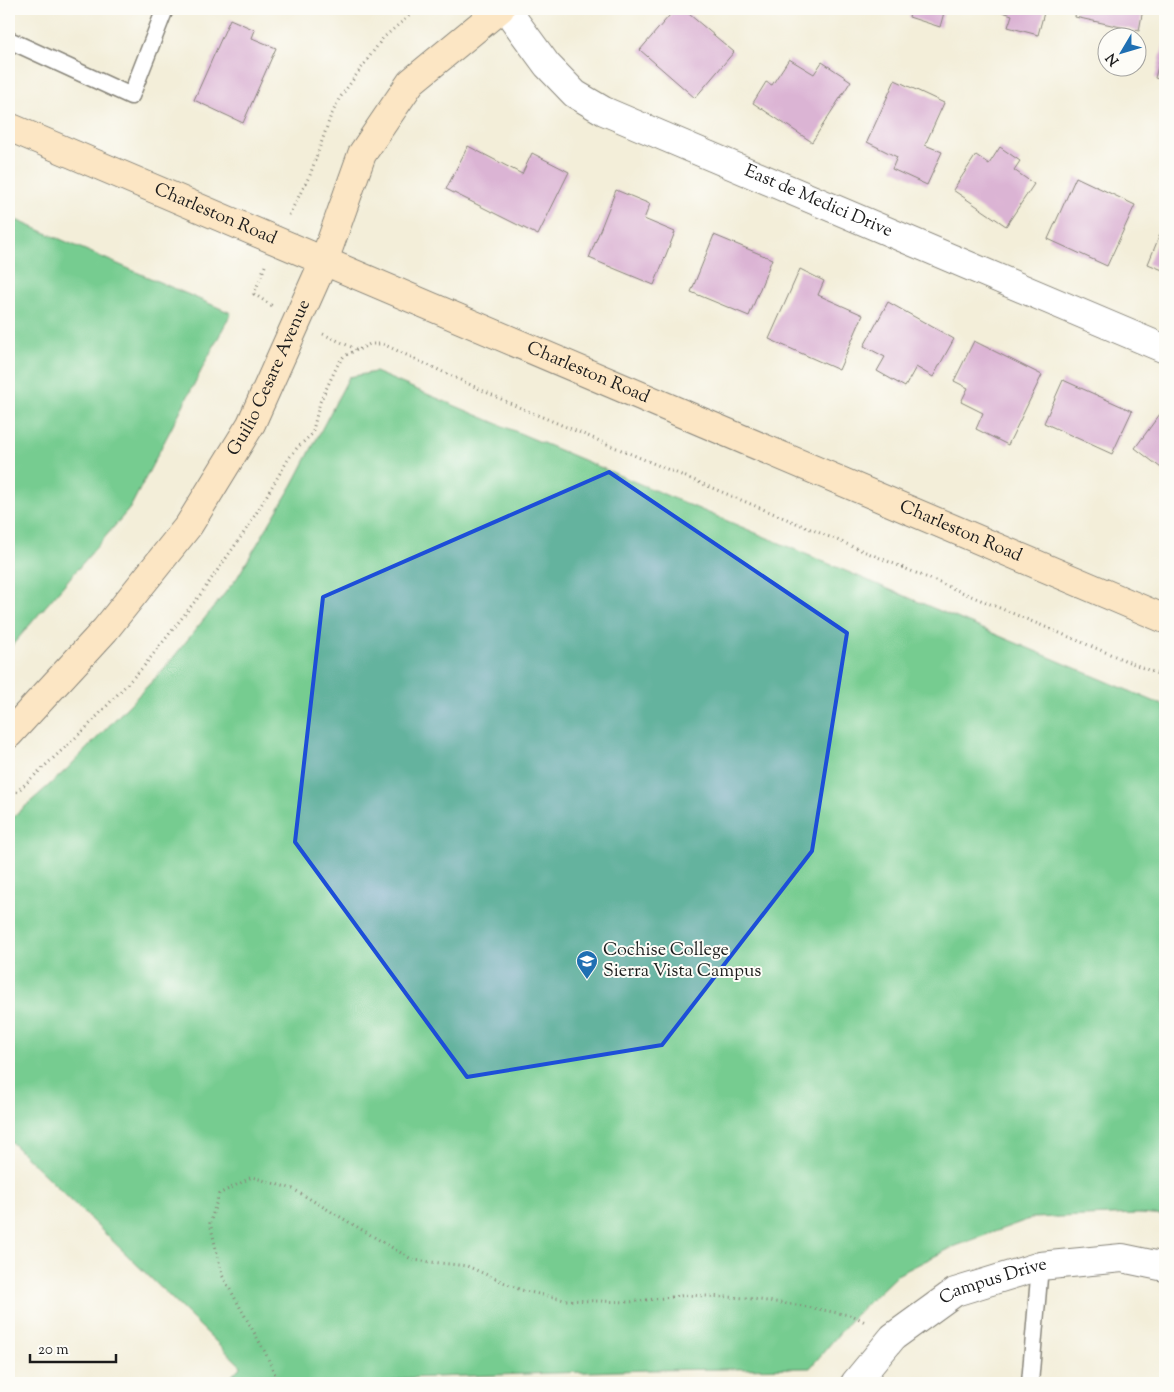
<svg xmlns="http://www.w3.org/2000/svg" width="1174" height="1392" viewBox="0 0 1174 1392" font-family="'Sorts Mill Goudy',serif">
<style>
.green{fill:#76cc90;stroke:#497456}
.building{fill:#dbb4d4}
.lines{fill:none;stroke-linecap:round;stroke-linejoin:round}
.lane-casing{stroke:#88857a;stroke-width:19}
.street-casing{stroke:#88857a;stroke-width:30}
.secondary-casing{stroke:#88857a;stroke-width:30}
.path{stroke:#88857a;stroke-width:3;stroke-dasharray:1 4;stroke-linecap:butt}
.lane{stroke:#fff;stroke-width:16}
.street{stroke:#fff;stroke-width:28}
.secondary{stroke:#fce6c4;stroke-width:28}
.marked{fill:#1d4ed8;fill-opacity:0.2;stroke:#1d4ed8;stroke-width:4;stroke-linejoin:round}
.labels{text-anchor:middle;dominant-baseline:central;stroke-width:4;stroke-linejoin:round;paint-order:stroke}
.street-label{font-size:18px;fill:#1c1c1c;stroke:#fdfcf7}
.poi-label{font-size:18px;fill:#1c1c1c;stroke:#fdfcf7;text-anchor:start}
</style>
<rect width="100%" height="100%" fill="#fdfcf7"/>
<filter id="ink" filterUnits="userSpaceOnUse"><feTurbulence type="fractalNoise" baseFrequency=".02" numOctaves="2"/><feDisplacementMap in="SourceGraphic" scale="10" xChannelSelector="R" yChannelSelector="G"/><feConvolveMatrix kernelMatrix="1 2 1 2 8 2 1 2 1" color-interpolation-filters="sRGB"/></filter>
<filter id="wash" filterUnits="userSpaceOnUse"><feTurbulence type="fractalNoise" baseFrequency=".0096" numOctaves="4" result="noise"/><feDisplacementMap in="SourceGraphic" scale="20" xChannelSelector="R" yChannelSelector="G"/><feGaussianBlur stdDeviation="1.12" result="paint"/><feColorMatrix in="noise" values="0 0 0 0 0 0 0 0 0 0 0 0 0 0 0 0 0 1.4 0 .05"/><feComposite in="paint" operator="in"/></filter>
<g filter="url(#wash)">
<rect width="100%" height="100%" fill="#f3eed9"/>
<g class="green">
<polygon points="9,217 231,313 130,508 9,649"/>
<polygon points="375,372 1165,706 1165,1216 1138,1214 1032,1218 953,1247 897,1275 854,1316 810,1368 649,1370 405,1378 384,1383 225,1383 241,1366 9,1140 9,821 66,770 164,669 237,578 293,484 349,377"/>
</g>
<g id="blocks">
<g class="building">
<polygon points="675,9 683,9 734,52 695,98 640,50"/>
<polygon points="911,9 945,9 940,27 909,17"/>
<polygon points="993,9 1045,9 1038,35 1008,27 1012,15"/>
<polygon points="1076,9 1143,9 1139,31 1075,17"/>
<polygon points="230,19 255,30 252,38 276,48 243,123 194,100"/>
<polygon points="1165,39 1165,81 1155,78"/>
<polygon points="789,59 814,74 822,62 851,81 812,142 753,103 766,82 772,85"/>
<polygon points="895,80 944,103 925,145 942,152 927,185 892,169 897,157 867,142"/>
<polygon points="468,146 522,174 532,153 569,172 538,235 446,189"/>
<polygon points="1000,147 1020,161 1014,170 1034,184 1006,226 953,190 976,155 989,164"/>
<polygon points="1076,177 1135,205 1107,266 1048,239"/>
<polygon points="616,190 650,204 644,219 675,232 654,285 589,258"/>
<polygon points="1165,222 1165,271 1148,264"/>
<polygon points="714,235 772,259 749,316 691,292"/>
<polygon points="800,269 824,281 818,295 863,315 839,370 769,339"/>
<polygon points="888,302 954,339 933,377 916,367 905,387 877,371 885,357 864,346"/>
<polygon points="974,341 1042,375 1008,445 976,429 983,413 961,402 968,388 954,381"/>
<polygon points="1063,380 1132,411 1112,454 1044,423"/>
<polygon points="1160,414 1165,418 1165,471 1135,448"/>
</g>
</g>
</g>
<g filter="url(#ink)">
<use href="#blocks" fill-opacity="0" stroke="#88857a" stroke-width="1"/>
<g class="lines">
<g class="lane-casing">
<g id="lane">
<polyline points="9,40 131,96 165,9"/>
<polyline points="1030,1383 1040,1266"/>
</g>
</g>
<g class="street-casing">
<g id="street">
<path id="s1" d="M 506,9 L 547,65 L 575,94 L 604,111 L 1165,349"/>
<path id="s2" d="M 855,1383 L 893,1337 L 955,1292 L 1040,1266 L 1122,1258 L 1165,1267"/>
</g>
</g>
<g class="secondary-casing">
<g id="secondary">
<path id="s3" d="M 9,127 L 1165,619"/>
<path id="s4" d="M 9,734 L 105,630 L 189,525 L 251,424 L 324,261 L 362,154 L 411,82 L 500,9"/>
</g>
</g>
<g class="path">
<polyline points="289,215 310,175 330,118 339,99 383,38 417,9"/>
<polyline points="265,266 254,294 274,307"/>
<polyline points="323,334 358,350 370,344 383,344 516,406 1165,677"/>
<polyline points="9,799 86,728 144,666 200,595 248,527 289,458 297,448 312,434 320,402 338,364 344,356 357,350"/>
<polyline points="279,1383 265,1352 222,1275 210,1223 219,1194 252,1177 293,1189 413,1260 467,1266 521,1290 565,1300 630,1302 688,1295 745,1298 797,1305 854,1316 867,1323"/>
</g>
<use href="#lane" class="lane"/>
<use href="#street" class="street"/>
<use href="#secondary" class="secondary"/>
</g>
</g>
<path class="marked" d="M 609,472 L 847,633 L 812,851 L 662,1045 L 467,1077 L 295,842 L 323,597 Z"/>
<defs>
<g id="university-pin" transform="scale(1.125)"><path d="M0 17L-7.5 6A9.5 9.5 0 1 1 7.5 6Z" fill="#1f6fb2" stroke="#fdfcf7"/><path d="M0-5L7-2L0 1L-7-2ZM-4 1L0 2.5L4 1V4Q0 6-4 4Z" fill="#fff"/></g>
</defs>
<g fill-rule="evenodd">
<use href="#university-pin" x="587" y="961"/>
</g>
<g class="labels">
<g class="street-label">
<text stroke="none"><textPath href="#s1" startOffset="376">East de Medici Drive</textPath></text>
<text stroke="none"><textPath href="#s3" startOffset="224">Charleston Road</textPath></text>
<text stroke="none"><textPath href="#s3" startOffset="629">Charleston Road</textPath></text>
<text stroke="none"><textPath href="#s4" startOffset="444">Guilio Cesare Avenue</textPath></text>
<text stroke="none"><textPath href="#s3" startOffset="1034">Charleston Road</textPath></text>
<text stroke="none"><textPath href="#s2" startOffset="176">Campus Drive</textPath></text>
</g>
<g class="poi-label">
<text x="603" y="951">Cochise College<tspan x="603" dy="21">Sierra Vista Campus</tspan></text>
</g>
</g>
<rect width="1174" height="1392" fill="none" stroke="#fdfcf7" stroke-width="30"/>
<g transform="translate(1122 52) rotate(232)"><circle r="24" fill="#fdfcf7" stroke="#a3a29f"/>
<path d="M0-4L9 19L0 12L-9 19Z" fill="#1f6fb2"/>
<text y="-8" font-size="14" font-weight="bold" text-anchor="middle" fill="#1c1c1c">N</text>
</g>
<path d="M30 1354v8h86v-8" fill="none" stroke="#1c1c1c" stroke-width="2.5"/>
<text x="38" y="1354" font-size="15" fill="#1c1c1c" stroke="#fdfcf7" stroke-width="4" paint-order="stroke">20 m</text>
</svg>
